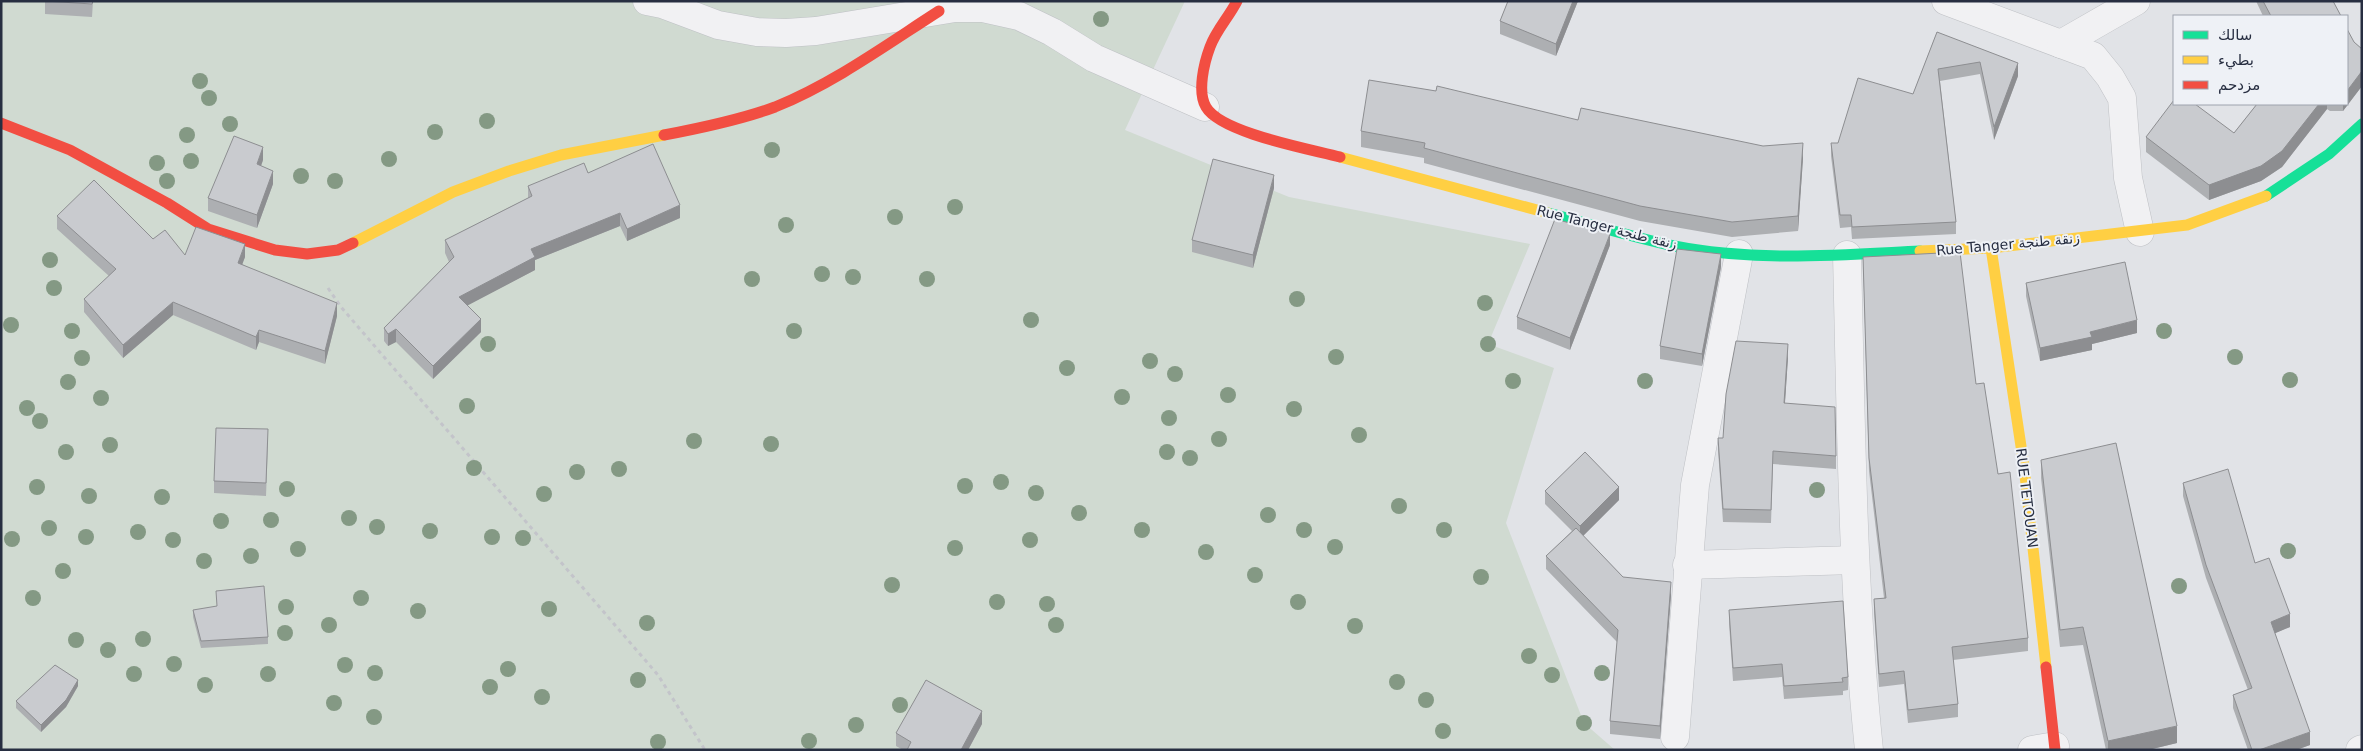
<svg xmlns="http://www.w3.org/2000/svg" width="2363" height="751" viewBox="0 0 2363 751" font-family="'DejaVu Sans','Noto Sans Arabic',sans-serif">
<style>
.green{fill:#d0dad1}
.lines{fill:none;stroke-linecap:round;stroke-linejoin:round}
.street-casing{stroke:#bfc1c5;stroke-width:29}
.path{stroke:#c3c4ca;stroke-width:3;stroke-dasharray:4 4;stroke-linecap:butt}
.street{stroke:#f1f1f3;stroke-width:28}
.fast{stroke:#16e098;stroke-width:11}
.slow{stroke:#ffcf43;stroke-width:11}
.jam{stroke:#f24e42;stroke-width:11}
.tree{fill:#849984}
.wall{fill:#adafb2}
.shaded-wall{fill:#8d8e91}
.building{fill:#c9cbcf;stroke:#8d8e91}
.labels{text-anchor:middle;dominant-baseline:central;stroke-width:4;stroke-linejoin:round;paint-order:stroke}
.street-label{font-size:14px;fill:#272e41;stroke:#eef1f6}
</style>
<rect width="100%" height="100%" fill="#e1e3e7"/>
<polygon class="green" points="1,1 1185,1 1125,130 1289,197 1530,244 1488,344 1554,368 1506,523 1584,723 1615,750 1,750"/>
<g class="lines">
<g class="street-casing">
<g id="street">
<polyline points="647,1 662,4 718,25 757,32 786,33 816,31 955,8 983,8 1019,16 1052,32 1094,58 1205,107"/>
<polyline points="1946,1 2093,56 2110,77 2122,98 2128,178 2140,232"/>
<polyline points="2061,44 2136,1"/>
<path d="M 1847,255 C 1851,420 1852,585 1869,750"/>
<polyline points="1687,565 1855,560"/>
<polyline points="1675,737 1695,485 1739,254"/>
<polyline points="2032,750 2055,746"/>
<polyline points="2360,750 2362,749"/>
</g>
</g>
<polyline class="path" points="328,288 341,307 658,675 705,750"/>
<use href="#street" class="street"/>
<g class="fast">
<polyline points="2266,196 2329,154 2362,124"/>
<path d="M 1548,213 C 1590,224 1632,237 1674,246 C 1755,262 1838,255 1920,251"/>
</g>
<g class="slow">
<polyline points="1340,157 1548,213"/>
<polyline points="353,243 453,192 509,171 561,155 664,135"/>
<polyline points="1991,248 2024,466 2046,667"/>
<polyline points="1920,251 1991,248 2187,225 2266,196"/>
</g>
<g class="jam">
<path d="M 1237,1 C 1229,17 1216,30 1210,47 C 1204,63 1197,92 1206,107 C 1221,133 1310,149 1340,157"/>
<polyline points="1,123 70,150 167,203 208,229 275,250 307,254 338,250 353,243"/>
<path d="M 664,135 C 701,128 740,120 775,107 C 834,83 886,45 939,11"/>
<polyline points="2046,667 2055,750"/>
</g>
</g>
<g class="tree">
<circle cx="1101" cy="19" r="8"/>
<circle cx="200" cy="81" r="8"/>
<circle cx="209" cy="98" r="8"/>
<circle cx="487" cy="121" r="8"/>
<circle cx="230" cy="124" r="8"/>
<circle cx="435" cy="132" r="8"/>
<circle cx="187" cy="135" r="8"/>
<circle cx="772" cy="150" r="8"/>
<circle cx="389" cy="159" r="8"/>
<circle cx="191" cy="161" r="8"/>
<circle cx="157" cy="163" r="8"/>
<circle cx="301" cy="176" r="8"/>
<circle cx="167" cy="181" r="8"/>
<circle cx="335" cy="181" r="8"/>
<circle cx="955" cy="207" r="8"/>
<circle cx="895" cy="217" r="8"/>
<circle cx="786" cy="225" r="8"/>
<circle cx="50" cy="260" r="8"/>
<circle cx="822" cy="274" r="8"/>
<circle cx="853" cy="277" r="8"/>
<circle cx="752" cy="279" r="8"/>
<circle cx="927" cy="279" r="8"/>
<circle cx="54" cy="288" r="8"/>
<circle cx="1297" cy="299" r="8"/>
<circle cx="1485" cy="303" r="8"/>
<circle cx="1031" cy="320" r="8"/>
<circle cx="11" cy="325" r="8"/>
<circle cx="72" cy="331" r="8"/>
<circle cx="794" cy="331" r="8"/>
<circle cx="2164" cy="331" r="8"/>
<circle cx="488" cy="344" r="8"/>
<circle cx="1488" cy="344" r="8"/>
<circle cx="1336" cy="357" r="8"/>
<circle cx="2235" cy="357" r="8"/>
<circle cx="82" cy="358" r="8"/>
<circle cx="1150" cy="361" r="8"/>
<circle cx="1067" cy="368" r="8"/>
<circle cx="1175" cy="374" r="8"/>
<circle cx="2290" cy="380" r="8"/>
<circle cx="1513" cy="381" r="8"/>
<circle cx="1645" cy="381" r="8"/>
<circle cx="68" cy="382" r="8"/>
<circle cx="1228" cy="395" r="8"/>
<circle cx="1122" cy="397" r="8"/>
<circle cx="101" cy="398" r="8"/>
<circle cx="467" cy="406" r="8"/>
<circle cx="27" cy="408" r="8"/>
<circle cx="1294" cy="409" r="8"/>
<circle cx="1169" cy="418" r="8"/>
<circle cx="40" cy="421" r="8"/>
<circle cx="1359" cy="435" r="8"/>
<circle cx="1219" cy="439" r="8"/>
<circle cx="694" cy="441" r="8"/>
<circle cx="771" cy="444" r="8"/>
<circle cx="110" cy="445" r="8"/>
<circle cx="66" cy="452" r="8"/>
<circle cx="1167" cy="452" r="8"/>
<circle cx="1190" cy="458" r="8"/>
<circle cx="474" cy="468" r="8"/>
<circle cx="619" cy="469" r="8"/>
<circle cx="577" cy="472" r="8"/>
<circle cx="1001" cy="482" r="8"/>
<circle cx="965" cy="486" r="8"/>
<circle cx="37" cy="487" r="8"/>
<circle cx="287" cy="489" r="8"/>
<circle cx="1817" cy="490" r="8"/>
<circle cx="1036" cy="493" r="8"/>
<circle cx="544" cy="494" r="8"/>
<circle cx="89" cy="496" r="8"/>
<circle cx="162" cy="497" r="8"/>
<circle cx="1399" cy="506" r="8"/>
<circle cx="1079" cy="513" r="8"/>
<circle cx="1268" cy="515" r="8"/>
<circle cx="349" cy="518" r="8"/>
<circle cx="271" cy="520" r="8"/>
<circle cx="221" cy="521" r="8"/>
<circle cx="377" cy="527" r="8"/>
<circle cx="49" cy="528" r="8"/>
<circle cx="1142" cy="530" r="8"/>
<circle cx="1304" cy="530" r="8"/>
<circle cx="1444" cy="530" r="8"/>
<circle cx="430" cy="531" r="8"/>
<circle cx="138" cy="532" r="8"/>
<circle cx="86" cy="537" r="8"/>
<circle cx="492" cy="537" r="8"/>
<circle cx="523" cy="538" r="8"/>
<circle cx="12" cy="539" r="8"/>
<circle cx="173" cy="540" r="8"/>
<circle cx="1030" cy="540" r="8"/>
<circle cx="1335" cy="547" r="8"/>
<circle cx="955" cy="548" r="8"/>
<circle cx="298" cy="549" r="8"/>
<circle cx="2288" cy="551" r="8"/>
<circle cx="1206" cy="552" r="8"/>
<circle cx="251" cy="556" r="8"/>
<circle cx="204" cy="561" r="8"/>
<circle cx="63" cy="571" r="8"/>
<circle cx="1255" cy="575" r="8"/>
<circle cx="1481" cy="577" r="8"/>
<circle cx="892" cy="585" r="8"/>
<circle cx="2179" cy="586" r="8"/>
<circle cx="33" cy="598" r="8"/>
<circle cx="361" cy="598" r="8"/>
<circle cx="997" cy="602" r="8"/>
<circle cx="1298" cy="602" r="8"/>
<circle cx="1047" cy="604" r="8"/>
<circle cx="286" cy="607" r="8"/>
<circle cx="549" cy="609" r="8"/>
<circle cx="418" cy="611" r="8"/>
<circle cx="647" cy="623" r="8"/>
<circle cx="329" cy="625" r="8"/>
<circle cx="1056" cy="625" r="8"/>
<circle cx="1355" cy="626" r="8"/>
<circle cx="285" cy="633" r="8"/>
<circle cx="143" cy="639" r="8"/>
<circle cx="76" cy="640" r="8"/>
<circle cx="108" cy="650" r="8"/>
<circle cx="1529" cy="656" r="8"/>
<circle cx="174" cy="664" r="8"/>
<circle cx="345" cy="665" r="8"/>
<circle cx="508" cy="669" r="8"/>
<circle cx="375" cy="673" r="8"/>
<circle cx="1602" cy="673" r="8"/>
<circle cx="134" cy="674" r="8"/>
<circle cx="268" cy="674" r="8"/>
<circle cx="1552" cy="675" r="8"/>
<circle cx="638" cy="680" r="8"/>
<circle cx="1397" cy="682" r="8"/>
<circle cx="205" cy="685" r="8"/>
<circle cx="490" cy="687" r="8"/>
<circle cx="542" cy="697" r="8"/>
<circle cx="1426" cy="700" r="8"/>
<circle cx="334" cy="703" r="8"/>
<circle cx="900" cy="705" r="8"/>
<circle cx="374" cy="717" r="8"/>
<circle cx="1584" cy="723" r="8"/>
<circle cx="856" cy="725" r="8"/>
<circle cx="1443" cy="731" r="8"/>
<circle cx="809" cy="741" r="8"/>
<circle cx="658" cy="742" r="8"/>
</g>
<g class="wall">
<polygon points="45,1 93,1 92,17 45,14"/>
<polygon points="1508,1 1578,1 1556,56 1500,34 1500,21"/>
<polygon points="2256,1 2333,1 2341,16 2263,16"/>
<polygon points="1937,32 2018,76 1994,140 1980,74 1940,81 1956,222 1956,234 1852,239 1851,227 1840,228 1831,156 1831,143 1838,143 1913,94"/>
<polygon points="2354,42 2362,49 2362,86 2343,111 2330,111 2327,109 2282,167 2261,181 2209,200 2146,152 2146,137 2234,133 2257,104 2347,104"/>
<polygon points="1578,120 1803,158 1798,231 1732,237 1640,221 1424,163 1424,158 1361,147 1361,131"/>
<polygon points="263,160 261,166 273,184 257,228 208,211 208,198"/>
<polygon points="588,173 680,218 627,241 620,226 535,260 535,270 467,305 481,332 433,379 396,342 388,346 384,341 384,328 449,262 445,253 445,240 528,198 528,186"/>
<polygon points="1274,188 1253,268 1192,252 1192,240"/>
<polygon points="57,216 153,239 185,255 245,257 242,264 337,316 325,364 259,342 256,350 173,315 123,358 84,312 84,299 109,276 57,229"/>
<polygon points="1610,245 1570,350 1517,329 1517,317"/>
<polygon points="1863,257 1976,384 1998,474 2028,638 2028,651 1953,660 1958,704 1958,717 1908,723 1904,684 1879,687 1874,612 1874,599 1884,598 1869,471"/>
<polygon points="1721,267 1702,366 1660,359 1660,346"/>
<polygon points="2026,283 2137,333 2092,344 2092,350 2040,361 2026,296"/>
<polygon points="1788,357 1785,403 1836,456 1836,469 1773,464 1771,523 1723,522 1718,450 1718,438 1723,438"/>
<polygon points="268,442 266,496 214,493 214,481"/>
<polygon points="2041,460 2177,743 2148,750 2106,750 2083,645 2060,647 2041,478"/>
<polygon points="2183,483 2255,563 2290,627 2275,633 2310,745 2296,750 2248,750 2233,708 2233,695 2248,690 2206,578 2183,496"/>
<polygon points="1545,491 1619,500 1583,536 1623,577 1671,595 1660,739 1610,734 1610,721 1617,642 1546,569 1546,556 1572,531 1545,504"/>
<polygon points="193,610 268,637 268,644 201,648 193,617"/>
<polygon points="1729,610 1848,677 1848,690 1843,691 1843,695 1784,699 1782,677 1733,681 1729,623"/>
<polygon points="78,686 66,707 41,732 16,708 16,701"/>
<polygon points="982,724 968,750 903,750 896,746 896,733"/>
</g>
<g class="shaded-wall">
<polygon points="1573,1 1578,1 1556,56 1556,44"/>
<polygon points="2018,63 2018,76 1994,140 1994,127"/>
<polygon points="2362,71 2362,86 2343,111 2343,104 2347,104 2347,91"/>
<polygon points="2319,104 2327,104 2327,109 2282,167 2261,181 2209,200 2209,185"/>
<polygon points="1803,143 1803,158 1798,231 1798,216"/>
<polygon points="263,147 263,160 257,177 257,164"/>
<polygon points="273,171 273,184 257,228 257,215"/>
<polygon points="1274,175 1274,188 1253,268 1253,255"/>
<polygon points="680,205 680,218 627,241 627,229"/>
<polygon points="620,213 620,226 535,260 535,270 459,310 459,297 531,249"/>
<polygon points="1610,234 1610,245 1570,350 1570,338"/>
<polygon points="245,244 245,257 238,276 238,263"/>
<polygon points="1721,254 1721,267 1702,366 1702,354"/>
<polygon points="173,302 173,315 123,358 123,345"/>
<polygon points="337,303 337,316 325,364 325,351"/>
<polygon points="481,319 481,332 433,379 433,366"/>
<polygon points="2137,320 2137,333 2092,344 2092,350 2040,361 2040,348 2090,332"/>
<polygon points="396,329 396,342 388,346 388,334"/>
<polygon points="259,330 259,342 256,350 256,337"/>
<polygon points="1788,344 1788,357 1784,416 1784,403"/>
<polygon points="1619,487 1619,500 1580,539 1580,526"/>
<polygon points="1671,582 1671,595 1660,739 1660,726"/>
<polygon points="2290,614 2290,627 2271,635 2271,622"/>
<polygon points="78,680 78,686 66,707 41,732 41,725"/>
<polygon points="982,711 982,724 968,750 961,750"/>
<polygon points="2177,726 2177,743 2148,750 2108,750 2108,741"/>
<polygon points="2310,732 2310,745 2296,750 2259,750"/>
</g>
<g class="building">
<polygon points="45,1 93,1 92,4"/>
<polygon points="1508,1 1573,1 1556,44 1500,21"/>
<polygon points="2263,1 2333,1 2341,16 2271,16"/>
<polygon points="2347,29 2354,42 2362,49 2362,71 2347,91"/>
<polygon points="1937,32 2018,63 1994,127 1980,62 1938,69 1956,222 1852,227 1851,215 1840,215 1831,143 1838,143 1858,78 1913,94"/>
<polygon points="1369,80 1436,91 1437,86 1578,120 1581,108 1763,146 1803,143 1798,216 1732,222 1640,206 1424,148 1425,143 1361,131"/>
<polygon points="2174,100 2174,104 2195,104 2234,133 2257,104 2319,104 2282,151 2261,166 2209,185 2146,137"/>
<polygon points="234,136 263,147 257,164 273,171 257,215 208,198"/>
<polygon points="653,144 680,205 627,229 620,213 531,249 535,257 459,297 481,319 433,366 396,329 388,334 384,328 454,257 445,240 532,196 528,186 584,163 588,173"/>
<polygon points="1213,159 1274,175 1253,255 1192,240"/>
<polygon points="94,180 153,239 165,230 185,255 196,227 245,244 238,263 337,303 325,351 259,330 256,337 173,302 123,345 84,299 116,269 57,216"/>
<polygon points="1555,219 1610,234 1570,338 1517,317"/>
<polygon points="1677,249 1721,254 1702,354 1660,346"/>
<polygon points="1960,252 1976,384 1984,383 1998,474 2010,472 2028,638 1952,647 1958,704 1908,710 1904,671 1879,674 1874,599 1886,598 1869,458 1863,257"/>
<polygon points="2125,262 2137,320 2090,332 2092,337 2040,348 2026,283"/>
<polygon points="1736,341 1788,344 1784,403 1835,407 1836,456 1773,451 1771,510 1723,509 1718,438 1723,438 1726,394"/>
<polygon points="216,428 268,429 266,483 214,481"/>
<polygon points="2116,443 2177,726 2108,741 2083,627 2060,630 2041,460"/>
<polygon points="1585,452 1619,487 1580,526 1545,491"/>
<polygon points="2228,469 2255,563 2269,558 2290,614 2271,622 2310,732 2259,750 2252,750 2233,695 2252,688 2206,565 2183,483"/>
<polygon points="1576,528 1623,577 1671,582 1660,726 1610,721 1618,630 1546,556"/>
<polygon points="264,586 268,637 201,641 193,610 217,606 216,591"/>
<polygon points="1843,601 1848,677 1842,678 1843,682 1784,686 1782,664 1733,668 1729,610"/>
<polygon points="55,665 78,680 66,700 41,725 16,701"/>
<polygon points="926,680 982,711 961,750 907,750 911,742 896,733"/>
</g>
<g class="labels">
<g class="street-label">
<text transform="translate(1607 227) rotate(14)">Rue Tanger زنقة طنجة</text>
<text transform="translate(2008 244) rotate(-5)">Rue Tanger زنقة طنجة</text>
<text transform="translate(2027 498) rotate(83)">RUE TETOUAN</text>
</g>
</g>
<rect width="2363" height="751" fill="none" stroke="#272e41" stroke-width="5"/>
<rect x="2173" y="15" width="175" height="90" fill="#eef1f6" stroke="#9ea3ae"/>
<rect x="2183" y="31" width="25" height="8" fill="#16e098" stroke="#9ea3ae"/>
<text x="2218" y="40" font-size="15" fill="#272e41">سالك</text>
<rect x="2183" y="56" width="25" height="8" fill="#ffcf43" stroke="#9ea3ae"/>
<text x="2218" y="65" font-size="15" fill="#272e41">بطيء</text>
<rect x="2183" y="81" width="25" height="8" fill="#f24e42" stroke="#9ea3ae"/>
<text x="2218" y="90" font-size="15" fill="#272e41">مزدحم</text>
</svg>
